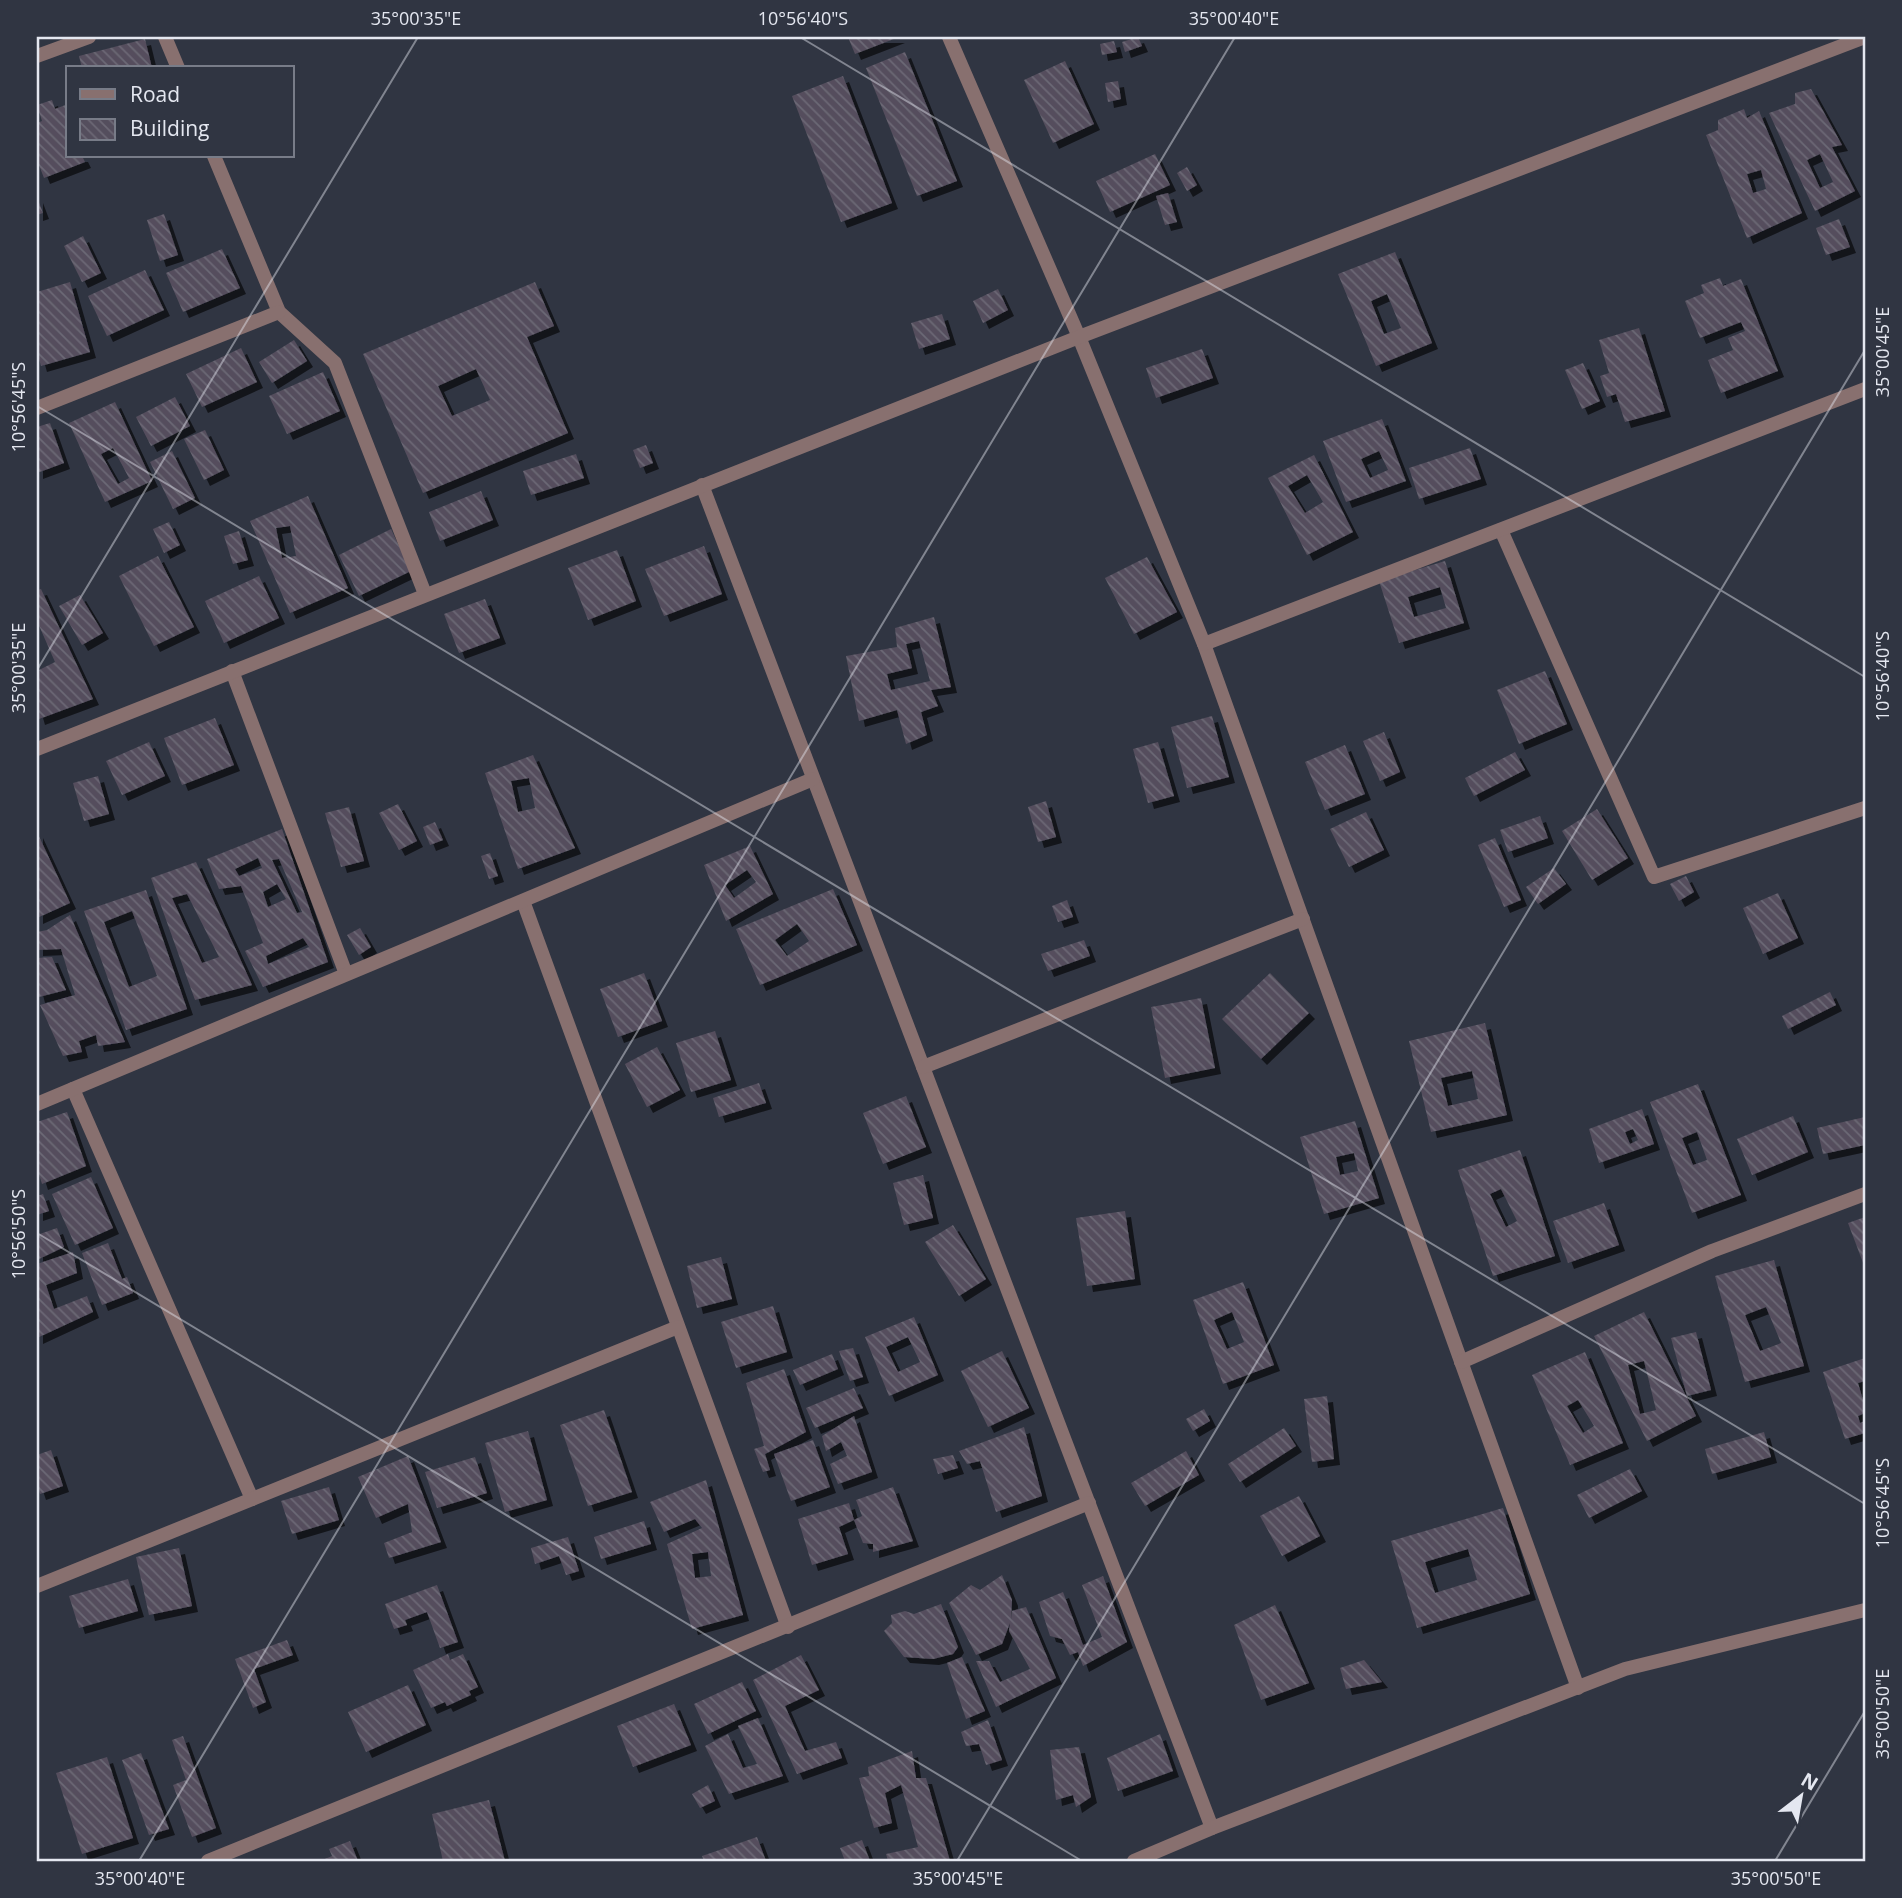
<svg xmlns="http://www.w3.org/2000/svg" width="1902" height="1898" viewBox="0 0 1902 1898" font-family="'Open Sans',sans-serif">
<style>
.building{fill:url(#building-back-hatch);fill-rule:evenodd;filter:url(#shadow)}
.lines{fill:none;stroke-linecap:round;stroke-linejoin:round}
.minor{stroke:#88706f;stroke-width:14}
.ticks{fill:none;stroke:#e4e7f0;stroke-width:2;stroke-opacity:0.45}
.neatline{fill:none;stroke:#e4e7f0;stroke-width:2.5}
.ticks-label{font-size:18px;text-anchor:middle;fill:#e4e7f0}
</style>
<defs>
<pattern id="building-back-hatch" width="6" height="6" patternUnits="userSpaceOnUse" patternTransform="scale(1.75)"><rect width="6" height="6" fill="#544e5d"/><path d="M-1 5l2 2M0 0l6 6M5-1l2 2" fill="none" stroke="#6c6875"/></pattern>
<filter id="shadow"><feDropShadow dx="6" dy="6" stdDeviation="0" flood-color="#0009"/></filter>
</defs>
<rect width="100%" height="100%" fill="#303542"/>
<g class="building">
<polygon points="848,37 899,37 855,54"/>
<polygon points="1138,37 1142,46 1125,52 1122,42"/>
<polygon points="145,39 152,68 82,68 79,56"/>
<polygon points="1114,41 1117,52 1102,55 1100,44"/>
<polygon points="905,52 957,181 917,196 866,68"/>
<polygon points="1065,61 1094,124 1053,143 1024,80"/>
<polygon points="843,76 892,203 841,222 792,96"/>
<polygon points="1118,81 1121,99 1108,102 1105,83"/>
<path d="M 1811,89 L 1842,145 L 1832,147 L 1855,191 L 1815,211 L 1769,113 L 1795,104 L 1795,93 ZM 1820,154 L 1833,182 L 1820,188 L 1807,160 Z"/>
<polygon points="52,100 55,109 68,104 68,156 82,156 85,162 44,178 37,160 37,123 42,121 37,105"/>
<path d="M 1744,109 L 1747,118 L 1759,111 L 1802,213 L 1747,238 L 1706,135 L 1718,130 L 1718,120 ZM 1761,170 L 1766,189 L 1753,193 L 1747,174 Z"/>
<polygon points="1155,154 1170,185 1110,212 1096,181"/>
<polygon points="1187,167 1197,185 1187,191 1177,173"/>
<polygon points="1168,193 1177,222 1165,225 1156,196"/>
<polygon points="37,197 43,213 37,215"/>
<polygon points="164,214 178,255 160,261 147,220"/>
<polygon points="1839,219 1850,247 1826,255 1816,228"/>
<polygon points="83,236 101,273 82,282 64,246"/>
<polygon points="222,249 240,288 183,312 166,273"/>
<path d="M 1395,252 L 1432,343 L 1376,366 L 1338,274 ZM 1387,294 L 1401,328 L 1384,334 L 1371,301 Z"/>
<polygon points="145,270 164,310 107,336 88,296"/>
<polygon points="1720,278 1723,286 1741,279 1778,371 1721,393 1708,360 1733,350 1728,338 1745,331 1741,322 1700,338 1685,301 1704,293 1701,285"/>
<polygon points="70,282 90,352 41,366 37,352 37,292"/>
<path d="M 535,282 L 554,326 L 527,337 L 568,433 L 423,493 L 363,354 ZM 476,369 L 490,400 L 452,416 L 438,386 Z"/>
<polygon points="998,289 1008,310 983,323 973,301"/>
<polygon points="942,314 950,339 919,349 911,323"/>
<polygon points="1639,328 1665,411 1625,422 1616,394 1607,397 1600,376 1609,373 1599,340"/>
<polygon points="294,340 307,361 272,383 259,362"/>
<polygon points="241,348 257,382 202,407 186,374"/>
<polygon points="1202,349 1213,378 1156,398 1146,368"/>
<polygon points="1583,363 1600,401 1582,409 1565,370"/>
<polygon points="323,372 340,411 287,434 269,396"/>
<polygon points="175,397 190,426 151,446 136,417"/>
<path d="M 115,402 L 152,481 L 105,502 L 69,423 ZM 113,448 L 129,478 L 118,484 L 101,454 Z"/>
<path d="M 1382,419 L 1406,481 L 1346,502 L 1323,441 ZM 1379,451 L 1388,470 L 1370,478 L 1361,459 Z"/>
<polygon points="50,423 64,463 37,473 37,427"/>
<polygon points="205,430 224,470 204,480 184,439"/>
<polygon points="646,445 653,463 640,468 633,450"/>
<polygon points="1470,448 1481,479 1419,499 1409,468"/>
<polygon points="172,451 195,498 173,509 150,462"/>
<polygon points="576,454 584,478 531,495 523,471"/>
<path d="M 1314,455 L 1353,532 L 1307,555 L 1268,478 ZM 1307,475 L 1323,502 L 1305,513 L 1288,486 Z"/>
<polygon points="481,491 493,520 440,541 429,512"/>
<path d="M 308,496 L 348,588 L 290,613 L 250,521 ZM 290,526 L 296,556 L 282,558 L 276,528 Z"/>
<polygon points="169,522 180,545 164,553 153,529"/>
<polygon points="391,529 411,571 359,596 339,555"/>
<polygon points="239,531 248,560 233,564 224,536"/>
<polygon points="704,546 722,594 664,616 645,569"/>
<polygon points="617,550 636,601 588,620 568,568"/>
<polygon points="158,556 194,627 154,646 119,576"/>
<polygon points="1147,557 1177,612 1134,634 1105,578"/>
<path d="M 1445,561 L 1464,623 L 1399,643 L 1379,581 ZM 1440,587 L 1446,608 L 1414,617 L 1408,597 Z"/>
<polygon points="259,576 279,618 224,643 205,601"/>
<polygon points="41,589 93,699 39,719 37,712 37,671 55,662 37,621 37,590"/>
<polygon points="80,595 103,633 82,645 59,606"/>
<polygon points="485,599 500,638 459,653 444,614"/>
<path d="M 934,617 L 951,687 L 931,690 L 938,706 L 921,712 L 927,735 L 906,744 L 897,710 L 859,721 L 846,656 L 897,647 L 895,628 ZM 919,641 L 930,681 L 891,690 L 887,674 L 912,668 L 906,644 Z"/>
<polygon points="1545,671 1567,724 1519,744 1497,690"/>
<polygon points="1212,716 1229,777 1187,788 1171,727"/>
<polygon points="215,718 234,765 182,785 164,738"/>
<polygon points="1384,732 1400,772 1380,781 1363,741"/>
<polygon points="149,742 165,776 122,795 106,761"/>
<polygon points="1158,742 1174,796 1148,803 1133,749"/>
<polygon points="1345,745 1365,794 1325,810 1305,762"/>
<polygon points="1515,752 1525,770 1474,796 1465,778"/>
<path d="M 533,755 L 575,848 L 518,869 L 485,773 ZM 529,778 L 535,808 L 518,812 L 511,781 Z"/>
<polygon points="98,776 109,814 84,821 73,783"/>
<polygon points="1046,801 1056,837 1038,842 1028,807"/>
<polygon points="398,804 417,841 399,850 379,813"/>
<polygon points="349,807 364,861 341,867 325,813"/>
<polygon points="1597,809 1628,858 1592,880 1562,831"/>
<polygon points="1366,812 1384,850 1349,867 1330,829"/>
<polygon points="1540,816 1548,838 1508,852 1500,830"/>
<polygon points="435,822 443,840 430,845 423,827"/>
<path d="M 282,829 L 328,962 L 263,987 L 245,951 L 263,943 L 241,886 L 219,889 L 207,859 ZM 258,858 L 262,868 L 239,876 L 235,869 ZM 279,859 L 302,912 L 297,913 L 272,860 ZM 277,884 L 286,899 L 268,907 L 263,892 ZM 303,938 L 309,947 L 268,964 L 266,956 Z"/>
<polygon points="37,832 70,903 37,918"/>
<polygon points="1495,838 1521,900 1504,907 1478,845"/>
<path d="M 750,846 L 773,894 L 726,921 L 704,865 ZM 747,870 L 756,882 L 734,898 L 725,885 Z"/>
<polygon points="490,853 498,876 489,879 481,856"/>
<path d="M 196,862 L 252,985 L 195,1000 L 151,878 ZM 187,894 L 219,957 L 202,963 L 172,898 Z"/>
<polygon points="1554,868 1566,884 1538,904 1526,887"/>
<polygon points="1686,876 1694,892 1679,901 1670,884"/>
<path d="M 833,889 L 857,945 L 760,985 L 736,929 ZM 797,924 L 809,941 L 787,956 L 775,940 Z"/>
<path d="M 146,890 L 187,1009 L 126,1030 L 84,911 ZM 132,911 L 157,976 L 129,987 L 104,922 Z"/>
<polygon points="1778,893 1798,938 1763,954 1743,908"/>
<polygon points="1067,900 1073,917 1058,922 1052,906"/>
<polygon points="70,915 125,1042 98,1046 96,1035 79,1041 82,1052 63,1056 40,1005 75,995 61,949 37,950 37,932 47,930"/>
<polygon points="360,928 371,947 359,955 347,935"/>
<polygon points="1084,940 1090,956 1048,971 1041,954"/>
<polygon points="52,957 66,990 39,997 37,989 37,958"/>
<polygon points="644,973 662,1021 618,1037 600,989"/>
<polygon points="1270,973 1309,1013 1261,1059 1222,1019"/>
<polygon points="1830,992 1836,1005 1788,1029 1782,1016"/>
<polygon points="1201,998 1215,1068 1165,1078 1151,1007"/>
<path d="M 1485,1023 L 1507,1115 L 1431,1132 L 1409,1041 ZM 1472,1071 L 1478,1099 L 1448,1106 L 1441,1078 Z"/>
<polygon points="715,1031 731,1080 691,1092 676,1043"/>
<polygon points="657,1047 680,1090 647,1107 625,1064"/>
<polygon points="759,1083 766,1103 719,1117 713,1098"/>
<path d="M 1698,1084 L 1741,1195 L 1692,1213 L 1650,1102 ZM 1697,1132 L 1707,1160 L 1693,1165 L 1682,1138 Z"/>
<polygon points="906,1096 926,1147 883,1164 863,1113"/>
<path d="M 1642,1109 L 1654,1144 L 1599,1163 L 1589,1129 ZM 1633,1129 L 1638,1140 L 1630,1144 L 1625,1132 Z"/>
<polygon points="67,1112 86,1166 42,1184 37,1168 37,1122"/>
<polygon points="1793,1116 1808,1152 1752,1175 1737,1139"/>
<polygon points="1865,1117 1865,1145 1823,1154 1817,1128"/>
<path d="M 1355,1121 L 1379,1198 L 1324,1214 L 1300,1137 ZM 1354,1153 L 1358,1171 L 1340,1175 L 1336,1157 Z"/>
<path d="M 1520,1150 L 1555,1256 L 1493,1276 L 1458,1170 ZM 1501,1189 L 1517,1221 L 1506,1227 L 1490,1194 Z"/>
<polygon points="923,1175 933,1218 904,1225 893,1183"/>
<polygon points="91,1177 113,1228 75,1245 52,1194"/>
<polygon points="43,1194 49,1211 37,1215 37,1196"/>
<polygon points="1604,1203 1619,1245 1568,1263 1553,1221"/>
<polygon points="1125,1211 1135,1279 1087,1286 1076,1218"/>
<polygon points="1865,1217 1865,1268 1848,1223"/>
<polygon points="953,1225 986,1279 959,1296 925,1242"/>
<polygon points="57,1228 64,1247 37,1260 37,1235"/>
<polygon points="108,1243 122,1279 127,1277 133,1293 102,1305 82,1253"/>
<polygon points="73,1252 77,1273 46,1285 54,1309 87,1296 93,1312 37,1338 37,1264"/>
<polygon points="721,1257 732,1299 697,1308 687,1266"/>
<path d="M 1774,1260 L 1804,1366 L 1745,1382 L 1715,1276 ZM 1766,1307 L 1781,1343 L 1760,1351 L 1745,1315 Z"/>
<path d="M 1243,1282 L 1274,1365 L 1223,1384 L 1193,1300 ZM 1232,1312 L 1244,1342 L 1227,1349 L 1214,1320 Z"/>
<polygon points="773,1306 787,1352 736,1368 721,1322"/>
<path d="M 1644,1312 L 1696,1416 L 1647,1441 L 1594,1336 ZM 1644,1361 L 1656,1410 L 1640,1414 L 1628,1365 Z"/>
<path d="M 914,1317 L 938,1375 L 889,1396 L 865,1337 ZM 908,1337 L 920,1362 L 898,1372 L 886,1347 Z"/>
<polygon points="1696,1332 1711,1390 1687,1396 1671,1338"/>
<polygon points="853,1348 863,1377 850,1381 839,1351"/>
<polygon points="1002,1351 1029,1408 988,1427 961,1371"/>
<path d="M 1585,1352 L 1623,1443 L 1570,1465 L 1532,1375 ZM 1578,1400 L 1594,1426 L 1583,1433 L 1567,1406 Z"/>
<polygon points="832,1354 838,1369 800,1385 793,1370"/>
<polygon points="1865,1358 1865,1381 1858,1383 1865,1407 1865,1413 1858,1416 1860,1423 1865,1421 1865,1433 1845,1439 1823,1372"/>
<polygon points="784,1369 806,1432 765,1454 770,1470 763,1472 754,1449 764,1446 746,1383"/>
<polygon points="854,1388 863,1408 815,1428 806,1408"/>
<polygon points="1327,1396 1334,1459 1312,1462 1304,1399"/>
<polygon points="1204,1409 1210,1421 1193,1431 1186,1419"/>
<polygon points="604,1410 632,1492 588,1506 560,1425"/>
<polygon points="854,1416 872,1472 838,1484 830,1464 847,1456 841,1442 826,1451 822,1436"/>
<polygon points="1024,1427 1042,1496 996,1512 980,1461 967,1464 959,1451"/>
<polygon points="1284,1428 1296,1446 1240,1482 1228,1464"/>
<polygon points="528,1431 547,1500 505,1512 485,1443"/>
<polygon points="1764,1432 1771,1457 1712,1474 1705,1449"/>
<polygon points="813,1440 830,1487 791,1501 774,1454"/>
<polygon points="51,1450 63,1486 40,1494 37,1485 37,1455"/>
<polygon points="1186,1451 1199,1475 1145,1506 1131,1483"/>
<polygon points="953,1455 958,1468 938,1474 933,1459"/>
<polygon points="408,1456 441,1542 389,1558 384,1543 412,1532 408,1504 376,1518 358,1477"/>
<polygon points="475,1457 487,1493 437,1508 425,1472"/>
<polygon points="1630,1469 1642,1491 1589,1518 1577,1495"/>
<path d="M 706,1480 L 743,1615 L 692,1629 L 667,1544 L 702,1528 L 695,1519 L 664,1532 L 650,1502 ZM 708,1552 L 711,1576 L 695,1578 L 692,1554 Z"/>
<polygon points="329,1487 339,1520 292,1534 281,1501"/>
<polygon points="893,1487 913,1541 873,1552 873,1544 863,1543 854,1520 862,1516 856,1500"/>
<polygon points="1299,1496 1320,1536 1282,1556 1260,1516"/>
<polygon points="849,1503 854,1520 839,1527 848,1554 812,1565 798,1519"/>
<path d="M 1503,1508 L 1530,1594 L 1417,1628 L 1391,1541 ZM 1468,1549 L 1477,1580 L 1435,1593 L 1425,1562 Z"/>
<polygon points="644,1521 651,1544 601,1559 594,1537"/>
<polygon points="568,1537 579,1571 566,1575 559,1556 535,1564 531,1548"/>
<polygon points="179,1548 192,1606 149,1615 136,1557"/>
<polygon points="1002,1575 1012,1600 1011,1620 1012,1611 1026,1607 1056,1678 996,1707 976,1661 989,1661 1000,1682 1030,1669 1009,1631 1010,1623 1002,1644 976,1655 949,1603 971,1585 980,1590"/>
<polygon points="1103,1576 1127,1642 1083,1666 1078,1652 1070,1655 1062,1639 1050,1636 1039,1602 1063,1592 1083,1645 1102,1637 1082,1585"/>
<polygon points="128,1579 138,1611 79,1628 69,1596"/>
<polygon points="437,1585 458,1642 440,1648 427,1612 405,1620 407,1625 394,1629 385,1604"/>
<polygon points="941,1604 958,1647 953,1654 933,1659 904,1657 884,1631 892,1623 891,1615 905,1611 914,1614"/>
<polygon points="1275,1605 1309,1683 1261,1700 1234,1625"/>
<polygon points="287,1640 293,1655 254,1669 266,1702 253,1708 235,1659"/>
<polygon points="448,1654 450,1660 463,1654 478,1687 469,1691 471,1695 447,1706 445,1702 431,1708 413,1670"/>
<polygon points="801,1655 819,1690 785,1706 805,1751 836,1742 842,1758 797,1774 753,1680"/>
<polygon points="962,1657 985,1711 966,1719 947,1663"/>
<polygon points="1364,1660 1382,1682 1346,1689 1340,1668"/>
<polygon points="742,1682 756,1711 708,1734 694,1704"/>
<polygon points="408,1685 426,1725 366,1752 348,1712"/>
<polygon points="674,1704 691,1745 633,1767 617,1726"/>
<polygon points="758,1718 783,1776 729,1794 705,1746 728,1734 743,1768 757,1764 738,1726"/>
<polygon points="988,1720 1002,1760 986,1765 979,1744 966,1746 961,1732"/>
<polygon points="1160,1734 1173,1771 1118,1791 1107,1758"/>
<polygon points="183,1736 216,1828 192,1837 173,1785 186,1780 172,1740"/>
<polygon points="1079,1747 1091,1797 1076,1807 1073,1795 1056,1800 1050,1750"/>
<polygon points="912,1751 916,1778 926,1778 950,1861 888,1861 886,1854 918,1847 901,1785 885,1793 892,1823 874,1828 859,1778 869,1776 868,1767"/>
<polygon points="141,1753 169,1829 149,1835 122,1760"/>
<polygon points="107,1757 133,1838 82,1854 56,1773"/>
<polygon points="708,1785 715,1801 700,1808 692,1794"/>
<polygon points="489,1800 505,1861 443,1861 432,1814"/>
<polygon points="757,1837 766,1861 704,1861 702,1856"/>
<polygon points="862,1840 870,1861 845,1861 840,1848"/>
<polygon points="350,1841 358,1861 320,1861 332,1856 329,1849"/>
</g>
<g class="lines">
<g class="minor">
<polyline points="165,37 178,68"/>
<polyline points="949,37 1079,337 1204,644 1578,1688"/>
<polyline points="37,56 89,37"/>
<polyline points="214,156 279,312 335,363 425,594"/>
<polyline points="37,408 279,312"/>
<polyline points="702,485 1212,1828"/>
<polyline points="1501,530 1654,877 1865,808"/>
<polyline points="1204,644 1865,389"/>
<polyline points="232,671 346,974"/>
<polyline points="37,749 1079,337 1865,37"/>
<polyline points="523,901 788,1627"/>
<polyline points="923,1067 1303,919"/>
<polyline points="73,1089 252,1499"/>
<polyline points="37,1104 813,779"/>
<polyline points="1461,1362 1712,1251 1865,1194"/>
<polyline points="37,1586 678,1327"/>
<polyline points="208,1861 1089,1503"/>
<polyline points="1134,1861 1212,1828 1625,1669 1865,1610"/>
</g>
</g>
<path class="ticks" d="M 800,37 L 1865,677M 37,406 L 1865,1504M 37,670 L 418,37M 37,1233 L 1082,1861M 139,1861 L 1235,37M 957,1861 L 1865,350M 1775,1861 L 1865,1711"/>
<rect width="1902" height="1898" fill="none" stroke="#303542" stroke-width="77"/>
<rect x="66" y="66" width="228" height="91" fill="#303542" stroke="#787c88" stroke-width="2"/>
<rect x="80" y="89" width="35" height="10" fill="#88706f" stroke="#787c88" stroke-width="2"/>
<text x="130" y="102" font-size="21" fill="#e4e7f0">Road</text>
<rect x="80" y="119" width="35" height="21" fill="url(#building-back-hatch)" stroke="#787c88" stroke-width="2"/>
<text x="130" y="136" font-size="21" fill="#e4e7f0">Building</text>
<g transform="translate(1801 1796) rotate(31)" stroke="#303542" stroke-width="5" paint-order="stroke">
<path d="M0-5L12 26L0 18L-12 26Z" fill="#e4e7f0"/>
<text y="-10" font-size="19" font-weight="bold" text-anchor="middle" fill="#e4e7f0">N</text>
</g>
<rect x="38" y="38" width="1826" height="1822" class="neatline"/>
<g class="ticks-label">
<text x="416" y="25">35°00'35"E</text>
<text x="803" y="25">10°56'40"S</text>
<text x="1234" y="25">35°00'40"E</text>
<text transform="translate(1883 352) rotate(-90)" y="6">35°00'45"E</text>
<text transform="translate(19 407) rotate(-90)" y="6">10°56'45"S</text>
<text transform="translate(19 668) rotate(-90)" y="6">35°00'35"E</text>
<text transform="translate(1883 676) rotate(-90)" y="6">10°56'40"S</text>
<text transform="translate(19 1234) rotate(-90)" y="6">10°56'50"S</text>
<text transform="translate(1883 1503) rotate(-90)" y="6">10°56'45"S</text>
<text transform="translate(1883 1714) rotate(-90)" y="6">35°00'50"E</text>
<text x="140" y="1885">35°00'40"E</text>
<text x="958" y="1885">35°00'45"E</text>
<text x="1776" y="1885">35°00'50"E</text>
</g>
</svg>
